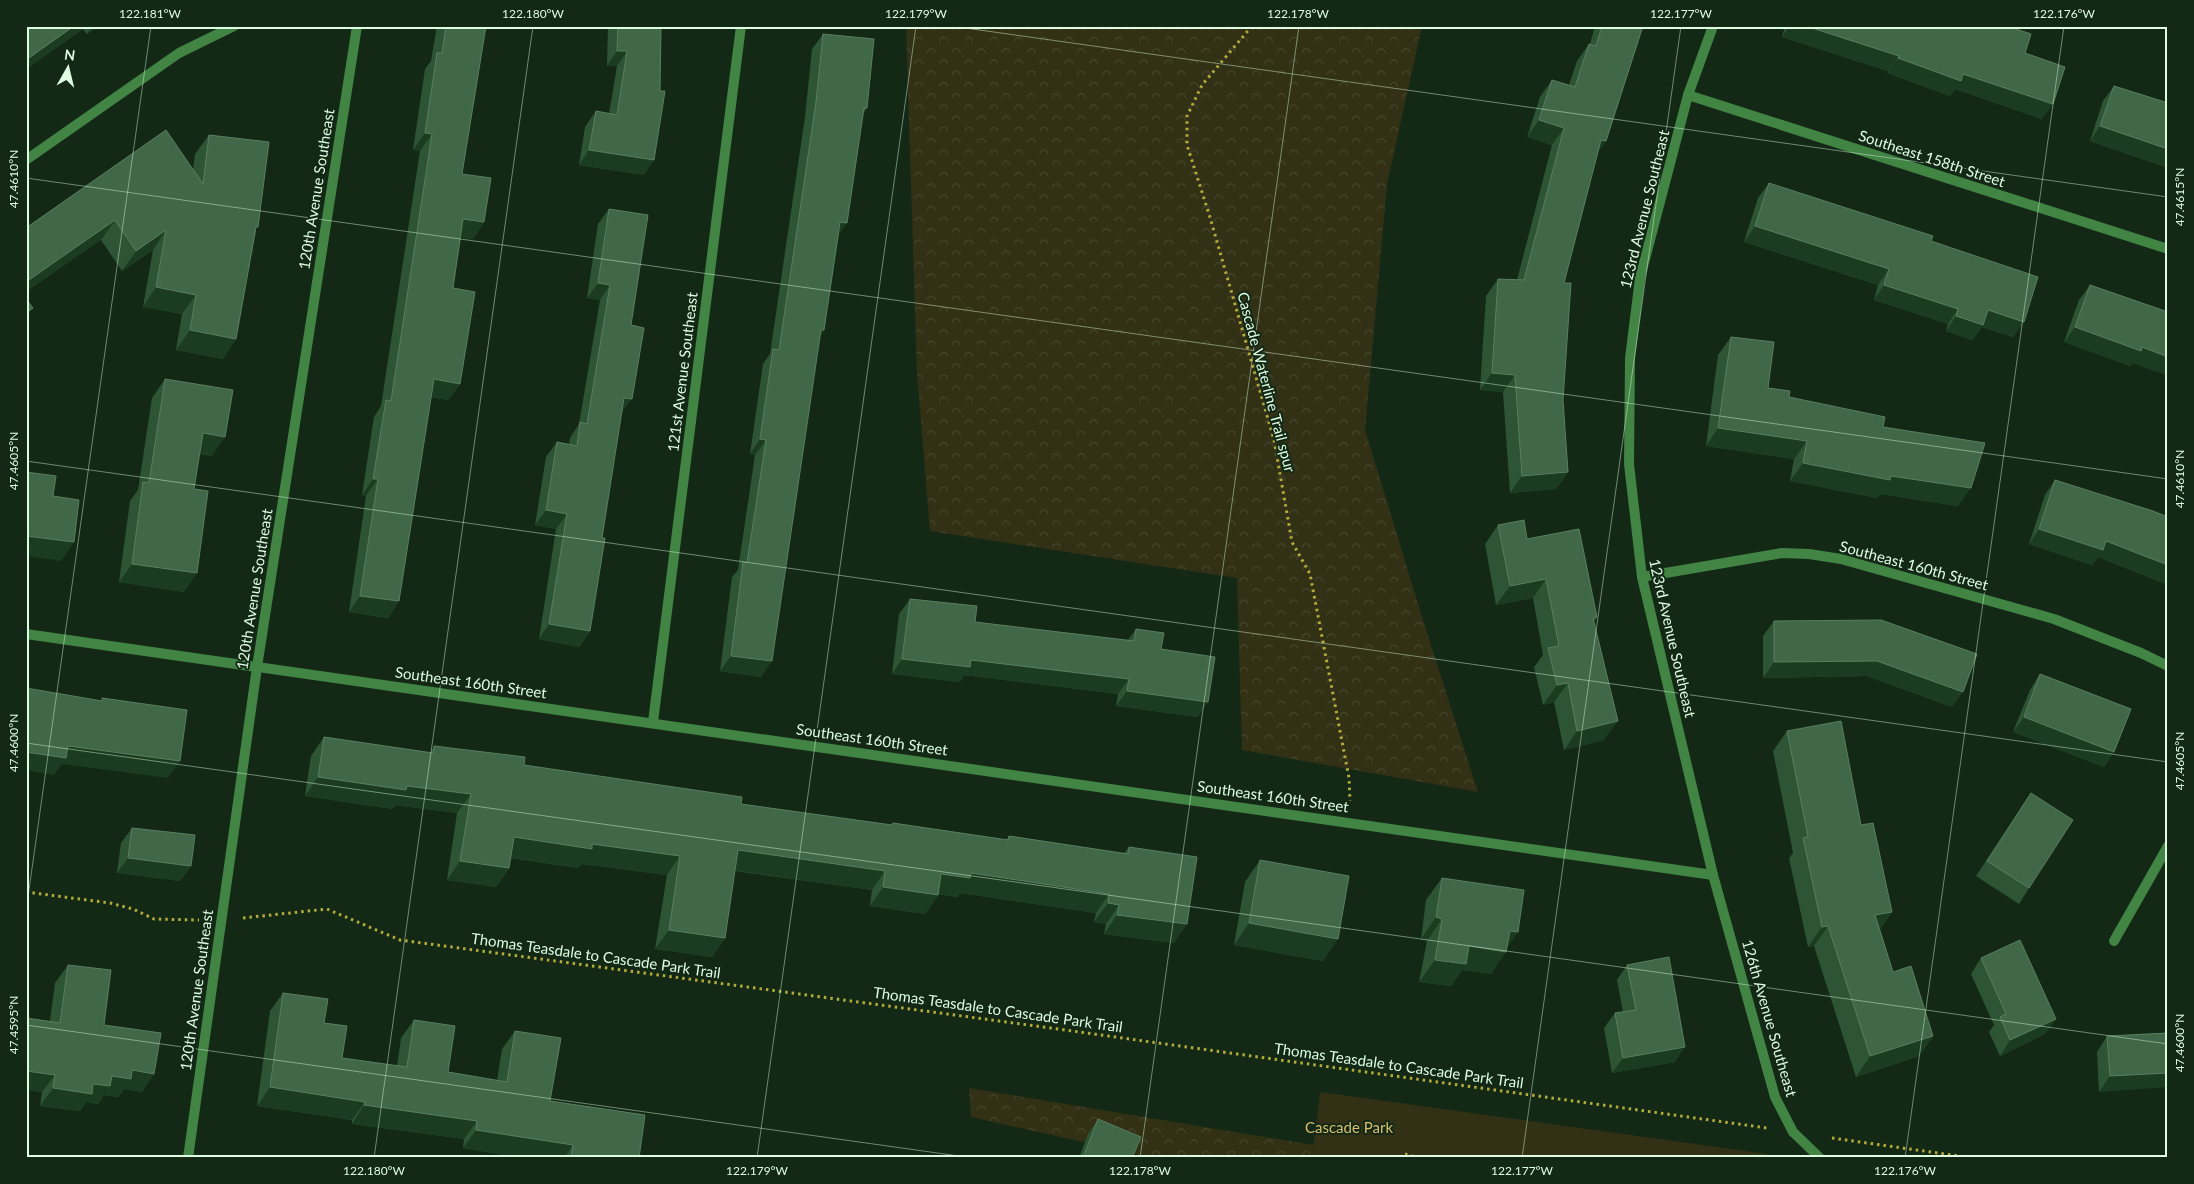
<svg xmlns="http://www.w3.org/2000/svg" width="2194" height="1184" viewBox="0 0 2194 1184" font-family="Lato,sans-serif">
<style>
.forest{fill:url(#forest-crowns)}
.park{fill:#323116}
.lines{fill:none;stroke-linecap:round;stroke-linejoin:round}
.path{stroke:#b3ac3a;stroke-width:3;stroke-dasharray:2.5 4;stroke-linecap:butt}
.street{stroke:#418444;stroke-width:10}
.wall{fill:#2d5535}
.shaded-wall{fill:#1b3c21}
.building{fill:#406747;stroke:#597e60}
.ticks{fill:none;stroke:#ddfce1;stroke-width:1;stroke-opacity:0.45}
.labels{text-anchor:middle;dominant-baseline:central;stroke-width:4;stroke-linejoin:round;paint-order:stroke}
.street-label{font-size:15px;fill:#ddfce1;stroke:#132916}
.park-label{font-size:15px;fill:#d8be6d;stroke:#132916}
.neatline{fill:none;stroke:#ddfce1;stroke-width:2}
.ticks-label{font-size:12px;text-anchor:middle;fill:#ddfce1}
</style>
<defs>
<pattern id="forest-crowns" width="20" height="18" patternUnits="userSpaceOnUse" patternTransform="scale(1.25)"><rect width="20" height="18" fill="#323116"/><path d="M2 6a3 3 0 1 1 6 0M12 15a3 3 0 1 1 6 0" fill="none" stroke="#46462c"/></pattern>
</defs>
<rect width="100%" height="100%" fill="#132916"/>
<g class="forest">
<polygon points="906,26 1422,26 1387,184 1365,430 1427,633 1478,792 1242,750 1237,578 930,531 917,373"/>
<polygon points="969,1088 1374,1155 1374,1158 1154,1158 971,1117"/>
</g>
<polygon class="park" points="1320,1092 1767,1154 1769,1158 1312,1158"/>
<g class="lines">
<g class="path">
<polyline points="1252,26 1202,85 1187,116 1187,145 1209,214 1274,440 1292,542 1310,574 1349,778 1350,801"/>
<polyline points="26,892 110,903 133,909 154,919 199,920"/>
<polyline points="243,918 327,909 400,940 1058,1029 1767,1128"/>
<polyline points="1832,1138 1973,1158"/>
<polyline points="1405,1154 1419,1158"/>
</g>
<g class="street">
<polyline points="1713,26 1688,95 1640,278 1630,358 1629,464 1642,577 1713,875 1775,1097 1793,1132 1820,1158"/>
<polyline points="1688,95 2168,249"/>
<polyline points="26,160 179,53 234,26"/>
<polyline points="1642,577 1782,553 1809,554 1841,559 2054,619 2141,653 2168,666"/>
<polyline points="26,634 1713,875"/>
<polyline points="653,722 741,26"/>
<polyline points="2114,941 2168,846"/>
<polyline points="188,1158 257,667 357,26"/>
</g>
</g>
<g class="wall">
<polygon points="26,26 99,26 87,34 83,29 26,69"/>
<polygon points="437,26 486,26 462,174 484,222 473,239 461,237 453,288 460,384 448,400 431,397 399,601 388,618 349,612 366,496 362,495 374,417 381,406 420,151 413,150 425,69 431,61"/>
<polygon points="608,26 661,26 644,175 579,165 585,127 596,111 609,114 617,66 607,66"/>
<polygon points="1595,26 1643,26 1606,141 1598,152 1564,283 1563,400 1568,472 1556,489 1510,493 1503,392 1480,390 1486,296 1498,279 1517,280 1552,145 1527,137 1540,97 1552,80 1569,85 1577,61 1589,44 1590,44"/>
<polygon points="1785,26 1935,26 1940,28 1941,26 2007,26 2025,53 2042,119 1955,89 1950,96 1887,73 1888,71 1782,37"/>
<polygon points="823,34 867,108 863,114 839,235 824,330 820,337 761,677 720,671 732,577 738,570 755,455 750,454 763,364 770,354 805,117 812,49"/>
<polygon points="2114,86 2168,103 2168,168 2090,141 2103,101"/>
<polygon points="209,135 256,231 236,339 223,359 176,350 182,314 143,307 153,250 122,271 101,240 26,228 193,170 195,154"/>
<polygon points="1769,183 1931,241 2024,322 2013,337 1982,327 1972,340 1946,331 1948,324 1874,300 1878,285 1744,242 1758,198"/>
<polygon points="609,209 631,325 621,414 602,538 590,631 579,647 539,639 556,529 535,525 546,457 557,442 569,444 570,438 579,424 600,300 587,298 598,224"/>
<polygon points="2090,285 2132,363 2130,366 2064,342 2079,300"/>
<polygon points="1731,337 1768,388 1789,397 1883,427 1958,506 1880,494 1877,498 1790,481 1794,459 1706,446 1718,355"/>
<polygon points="165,379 212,456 199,454 194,489 184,592 119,582 130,501 138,490 152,398"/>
<polygon points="2055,480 2168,517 2168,585 2098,557 2092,565 2029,544 2045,495"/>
<polygon points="1498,525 1527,539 1597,617 1594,622 1604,740 1564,750 1554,702 1543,705 1534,667 1543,655 1533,598 1496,605 1485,544"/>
<polygon points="910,599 975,622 1128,640 1136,629 1161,649 1198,717 1116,706 1118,694 964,675 960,682 892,674 899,614"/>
<polygon points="1774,621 1952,707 1867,676 1763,678 1763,636"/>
<polygon points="2040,674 2114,752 2104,767 2013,732 2030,690"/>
<polygon points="1787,731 1861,825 1892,912 1880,929 1893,972 1933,1036 1919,1056 1856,1077 1814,946 1808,947 1789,858 1793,853 1773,751"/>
<polygon points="324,737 430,753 434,746 524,765 741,804 891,825 893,823 1006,840 1009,836 1124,853 1129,847 1174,943 1104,934 1106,924 1094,922 1096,913 960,893 957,897 939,894 925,914 870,906 872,890 735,871 725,938 712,957 655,949 667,875 582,864 578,868 511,858 509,868 496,887 447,880 457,813 395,805 393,809 305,796 311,756"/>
<polygon points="2031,793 2029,888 2019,904 1976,876"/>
<polygon points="132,828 191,866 180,881 117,873 121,843"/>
<polygon points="1260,860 1323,961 1234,945 1245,882"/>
<polygon points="1442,878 1507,947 1491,974 1462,970 1451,986 1419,982 1427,941 1421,939 1426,900"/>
<polygon points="1981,958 2056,1019 2045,1034 2000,1056 1989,1032 1994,1025 1971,974"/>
<polygon points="68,965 104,1025 142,1092 124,1089 118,1097 104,1095 98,1104 86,1102 80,1111 40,1106 42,1092 26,1090 26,1018 50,1021 55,983"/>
<polygon points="1627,965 1675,1062 1612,1073 1604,1028 1615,1013 1623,1012 1617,980"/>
<polygon points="283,993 324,1023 342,1058 397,1066 401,1038 414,1020 448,1072 497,1081 502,1049 515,1031 550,1101 639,1158 524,1158 463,1148 464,1139 352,1124 352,1120 257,1106 270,1011"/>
<polygon points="2168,1033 2099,1092 2097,1052 2107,1036"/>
<polygon points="1098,1119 1132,1158 1079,1158 1088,1134"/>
</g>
<g class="shaded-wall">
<polygon points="74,26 85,26 83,29 26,69 26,60"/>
<polygon points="92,26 99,26 87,34"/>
<polygon points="1789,26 1806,26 1899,56 1888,71 1782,37"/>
<polygon points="617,51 627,51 617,66 607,66"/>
<polygon points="1898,58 1963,74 2053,104 2042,119 1955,89 1950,96 1887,73"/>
<polygon points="1539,120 1564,128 1552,145 1527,137"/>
<polygon points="2100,126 2168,149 2168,168 2090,141"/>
<polygon points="425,133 432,134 420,151 413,150"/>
<polygon points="1601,140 1606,141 1594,158"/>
<polygon points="589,150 654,160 644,175 579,165"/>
<polygon points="463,219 484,222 473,239 451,236"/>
<polygon points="115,220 101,240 26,292 26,282"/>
<polygon points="840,222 847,223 836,238"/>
<polygon points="1755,226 1889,269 1878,285 1744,242"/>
<polygon points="166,230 153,250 122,271 136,251"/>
<polygon points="598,283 610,285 600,300 587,298"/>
<polygon points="1884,285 1958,309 1948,324 1874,300"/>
<polygon points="156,287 196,295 182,314 143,307"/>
<polygon points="33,308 26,317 26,313"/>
<polygon points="1988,310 2024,322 2013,337 1982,327 1972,340 1946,331 1956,316"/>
<polygon points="2075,327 2142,347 2168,357 2168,376 2132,363 2130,366 2064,342"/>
<polygon points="190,330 236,339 223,359 176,350"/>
<polygon points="821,330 824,330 814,346"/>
<polygon points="1492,373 1515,375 1503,392 1480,390"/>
<polygon points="434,379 460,384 448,400 422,396"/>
<polygon points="624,398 632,399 621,414"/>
<polygon points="1718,428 1807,441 1794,459 1706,446"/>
<polygon points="203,433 225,437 212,456 190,452"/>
<polygon points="760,439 766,440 755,455 750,454"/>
<polygon points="1803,463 1971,488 1958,506 1880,494 1877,498 1790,481"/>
<polygon points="1568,472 1556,489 1510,493 1522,476"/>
<polygon points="373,479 378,479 366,496 362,495"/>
<polygon points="546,510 567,514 556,529 535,525"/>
<polygon points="2039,529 2106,541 2168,565 2168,585 2098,557 2092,565 2029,544"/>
<polygon points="26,536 74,542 61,561 26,556"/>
<polygon points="132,564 197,573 184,592 119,582"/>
<polygon points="1546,579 1533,598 1496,605 1510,586"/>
<polygon points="360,596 399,601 388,618 349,612"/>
<polygon points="549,624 590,631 579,647 539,639"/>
<polygon points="731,656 772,661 761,677 720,671"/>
<polygon points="902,659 971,660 1129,679 1118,694 964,675 960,682 892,674"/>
<polygon points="1877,661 1963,692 1952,707 1867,676 1763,678 1774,662"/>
<polygon points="1568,683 1554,702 1543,705 1557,685"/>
<polygon points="1127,691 1208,702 1198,717 1116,706"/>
<polygon points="2024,717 2114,752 2104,767 2013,732"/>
<polygon points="1618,721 1604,740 1564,750 1577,731"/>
<polygon points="68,746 180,761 168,778 62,764 54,775 26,770 26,752"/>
<polygon points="318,777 407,786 471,794 457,813 395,805 393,809 305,796"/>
<polygon points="514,837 592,844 680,856 667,875 582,864 578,868 500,856"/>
<polygon points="738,850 885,871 872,890 725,869"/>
<polygon points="128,858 191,866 180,881 117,873"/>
<polygon points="460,861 509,868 496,887 447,880"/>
<polygon points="971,873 1109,894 1096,913 960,893 957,897 928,893 941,874"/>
<polygon points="883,887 938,895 925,914 870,906"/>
<polygon points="1108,903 1119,905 1106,924 1094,922"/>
<polygon points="1892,912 1878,932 1875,915"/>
<polygon points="1117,915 1187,924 1174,943 1104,934"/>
<polygon points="1436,917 1442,919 1427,941 1421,939"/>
<polygon points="1249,923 1338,939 1323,961 1234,945"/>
<polygon points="1828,926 1814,946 1808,947 1822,927"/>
<polygon points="669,930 725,938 712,957 655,949"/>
<polygon points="1510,931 1518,932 1504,952 1506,952 1491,974 1462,970 1451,986 1419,982 1435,960 1469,946"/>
<polygon points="2056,1019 2045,1034 2000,1056 2010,1040"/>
<polygon points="1933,1036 1919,1056 1856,1077 1870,1056"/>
<polygon points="1685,1047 1675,1062 1612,1073 1623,1058"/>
<polygon points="132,1070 154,1074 142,1092 124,1089 118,1097 104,1095 98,1104 86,1102 80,1111 40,1106 53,1088 93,1084 112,1076"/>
<polygon points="26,1071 55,1075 42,1092 26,1090"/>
<polygon points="2168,1073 2168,1087 2099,1092 2110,1076"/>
<polygon points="270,1087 365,1102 352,1120 257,1106"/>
<polygon points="364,1105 477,1121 464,1139 352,1124"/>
<polygon points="476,1130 573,1145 564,1158 524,1158 463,1148"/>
</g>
<g class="building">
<polygon points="26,26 74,26 26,60"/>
<polygon points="446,26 486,26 462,174 491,178 484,222 463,219 453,288 475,292 460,384 434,379 399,601 360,596 378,479 373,479 386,400 391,401 432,134 425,133 437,53 442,53"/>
<polygon points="618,26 661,26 660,91 665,91 654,160 589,150 596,111 617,115 627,51 617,51"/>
<polygon points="1602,26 1643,26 1606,141 1601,140 1564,283 1571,283 1563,400 1568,472 1522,476 1515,375 1492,373 1498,279 1524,280 1564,128 1539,120 1552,80 1575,87 1589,44 1596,46"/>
<polygon points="1806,26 1935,26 1945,30 1946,26 2007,26 2031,34 2025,53 2065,67 2053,104 1963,74 1961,81 1898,58 1899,56"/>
<polygon points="823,34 874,39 867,108 864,108 847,223 840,222 824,330 821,330 772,661 731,656 743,562 747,563 766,440 760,439 773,349 779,350 799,217 816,102"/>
<polygon points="2114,86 2168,103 2168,149 2100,126"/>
<polygon points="166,130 203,184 209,135 269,142 258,227 256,227 236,339 190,330 196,295 156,287 166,230 136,251 115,220 26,282 26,228"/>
<polygon points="1769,183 1933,236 1931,241 2038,277 2024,322 1988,310 1983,325 1956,316 1958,309 1884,285 1889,269 1755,226"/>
<polygon points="609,209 648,215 631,325 644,328 632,399 624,398 602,538 605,538 590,631 549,624 567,514 546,510 557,442 577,446 580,422 587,424 610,285 598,283"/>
<polygon points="2090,285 2168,312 2168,357 2142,347 2141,351 2075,327"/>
<polygon points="26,299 33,308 26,313"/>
<polygon points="1731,337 1774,342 1768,388 1790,391 1789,397 1885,417 1883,427 1985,443 1971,488 1891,476 1890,480 1803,463 1807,441 1718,428"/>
<polygon points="165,379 233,390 225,437 203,433 194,489 208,491 197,573 132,564 143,482 149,483"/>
<polygon points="26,472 56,476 53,496 79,500 74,542 26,536"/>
<polygon points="2055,480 2153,511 2168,517 2168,565 2106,541 2103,550 2039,529"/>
<polygon points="1524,520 1527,539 1579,529 1597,617 1593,618 1618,721 1577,731 1568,683 1557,685 1548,648 1559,646 1546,579 1510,586 1498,525"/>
<polygon points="910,599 977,606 975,622 1134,641 1136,629 1164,633 1161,649 1215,657 1208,702 1127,691 1129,679 971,660 970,667 902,659"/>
<polygon points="1881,620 1977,654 1963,692 1877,661 1774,662 1774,621"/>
<polygon points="2040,674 2131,709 2114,752 2024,717"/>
<polygon points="26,688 102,701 102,698 187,710 180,761 68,746 66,758 26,752"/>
<polygon points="1841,721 1861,825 1873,823 1892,912 1875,915 1893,972 1911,966 1933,1036 1870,1056 1828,926 1822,927 1803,838 1808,837 1787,731"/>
<polygon points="324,737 433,753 434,746 525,757 524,765 742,797 741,804 892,825 893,823 1008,840 1009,836 1128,854 1129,847 1197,857 1187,924 1117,915 1119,905 1108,903 1109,894 971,873 970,878 941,874 938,895 883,887 885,871 738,850 725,938 669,930 680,856 592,844 592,849 514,837 509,868 460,861 471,794 407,786 406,790 318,777"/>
<polygon points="2031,793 2073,820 2029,888 1987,861"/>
<polygon points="132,828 195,835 191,866 128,858"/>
<polygon points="1260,860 1349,876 1338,939 1249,923"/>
<polygon points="1442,878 1524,890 1518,932 1510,931 1506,952 1469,946 1466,964 1435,960 1442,919 1436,917"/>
<polygon points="2020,940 2056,1019 2010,1040 2000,1017 2006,1014 1981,958"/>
<polygon points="1669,957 1685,1047 1623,1058 1615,1013 1636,1010 1627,965"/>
<polygon points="68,965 111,970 104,1025 161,1033 154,1074 132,1070 131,1079 112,1076 110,1086 93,1084 92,1094 53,1088 55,1075 26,1071 26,1018 60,1023"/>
<polygon points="283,993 328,999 324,1023 347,1026 342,1058 407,1067 414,1020 455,1026 448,1072 507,1082 515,1031 561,1038 550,1101 645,1115 639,1158 571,1158 573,1145 476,1130 477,1121 364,1105 365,1102 270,1087"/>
<polygon points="2168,1033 2168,1073 2110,1076 2107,1036"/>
<polygon points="1098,1119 1141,1137 1132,1158 1083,1158"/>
</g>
<path class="ticks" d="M 951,26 L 2168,197M 26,178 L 2168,479M 26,461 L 2168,762M 26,743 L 2168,1044M 26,911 L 151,26M 26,1025 L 973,1158M 374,1158 L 533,26M 757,1158 L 916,26M 1140,1158 L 1299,26M 1522,1158 L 1681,26M 1905,1158 L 2064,26"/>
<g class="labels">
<g class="street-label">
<text transform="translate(1932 158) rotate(18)">Southeast 158th Street</text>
<text transform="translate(316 189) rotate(-81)">120th Avenue Southeast</text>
<text transform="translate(1644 209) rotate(-76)">123rd Avenue Southeast</text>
<text transform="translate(682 372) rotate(-83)">121st Avenue Southeast</text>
<text transform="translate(1267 382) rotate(75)">Cascade Waterline Trail spur</text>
<text transform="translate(1914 565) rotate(15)">Southeast 160th Street</text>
<text transform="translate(254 589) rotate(-81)">120th Avenue Southeast</text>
<text transform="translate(1673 638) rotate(77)">123rd Avenue Southeast</text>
<text transform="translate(471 682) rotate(8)">Southeast 160th Street</text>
<text transform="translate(872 739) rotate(8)">Southeast 160th Street</text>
<text transform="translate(1273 796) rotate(8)">Southeast 160th Street</text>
<text transform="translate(596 955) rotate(8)">Thomas Teasdale to Cascade Park Trail</text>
<text transform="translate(196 990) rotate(-82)">120th Avenue Southeast</text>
<text transform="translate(998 1009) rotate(8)">Thomas Teasdale to Cascade Park Trail</text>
<text transform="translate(1770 1018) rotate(74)">126th Avenue Southeast</text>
<text transform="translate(1399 1065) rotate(8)">Thomas Teasdale to Cascade Park Trail</text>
</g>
<g class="park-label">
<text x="1349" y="1127">Cascade Park</text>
</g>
</g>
<rect width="2194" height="1184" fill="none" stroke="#132916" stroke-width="55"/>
<g transform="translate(68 68) rotate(8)" stroke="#132916" stroke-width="4" paint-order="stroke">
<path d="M0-4L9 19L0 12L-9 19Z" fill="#ddfce1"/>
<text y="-8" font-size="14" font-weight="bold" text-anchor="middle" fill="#ddfce1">N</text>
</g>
<rect x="28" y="28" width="2138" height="1128" class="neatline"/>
<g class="ticks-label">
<text x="150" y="18">122.181°W</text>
<text x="533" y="18">122.180°W</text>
<text x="916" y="18">122.179°W</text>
<text x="1298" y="18">122.178°W</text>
<text x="1681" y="18">122.177°W</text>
<text x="2064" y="18">122.176°W</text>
<text transform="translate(14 179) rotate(-90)" y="4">47.4610°N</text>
<text transform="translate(2180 197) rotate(-90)" y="4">47.4615°N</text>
<text transform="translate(14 461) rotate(-90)" y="4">47.4605°N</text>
<text transform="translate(2180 479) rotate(-90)" y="4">47.4610°N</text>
<text transform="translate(14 743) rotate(-90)" y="4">47.4600°N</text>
<text transform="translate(2180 761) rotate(-90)" y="4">47.4605°N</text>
<text transform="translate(14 1025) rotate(-90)" y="4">47.4595°N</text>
<text transform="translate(2180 1043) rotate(-90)" y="4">47.4600°N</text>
<text x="374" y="1175">122.180°W</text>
<text x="757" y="1175">122.179°W</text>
<text x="1140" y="1175">122.178°W</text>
<text x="1522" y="1175">122.177°W</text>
<text x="1905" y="1175">122.176°W</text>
</g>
</svg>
